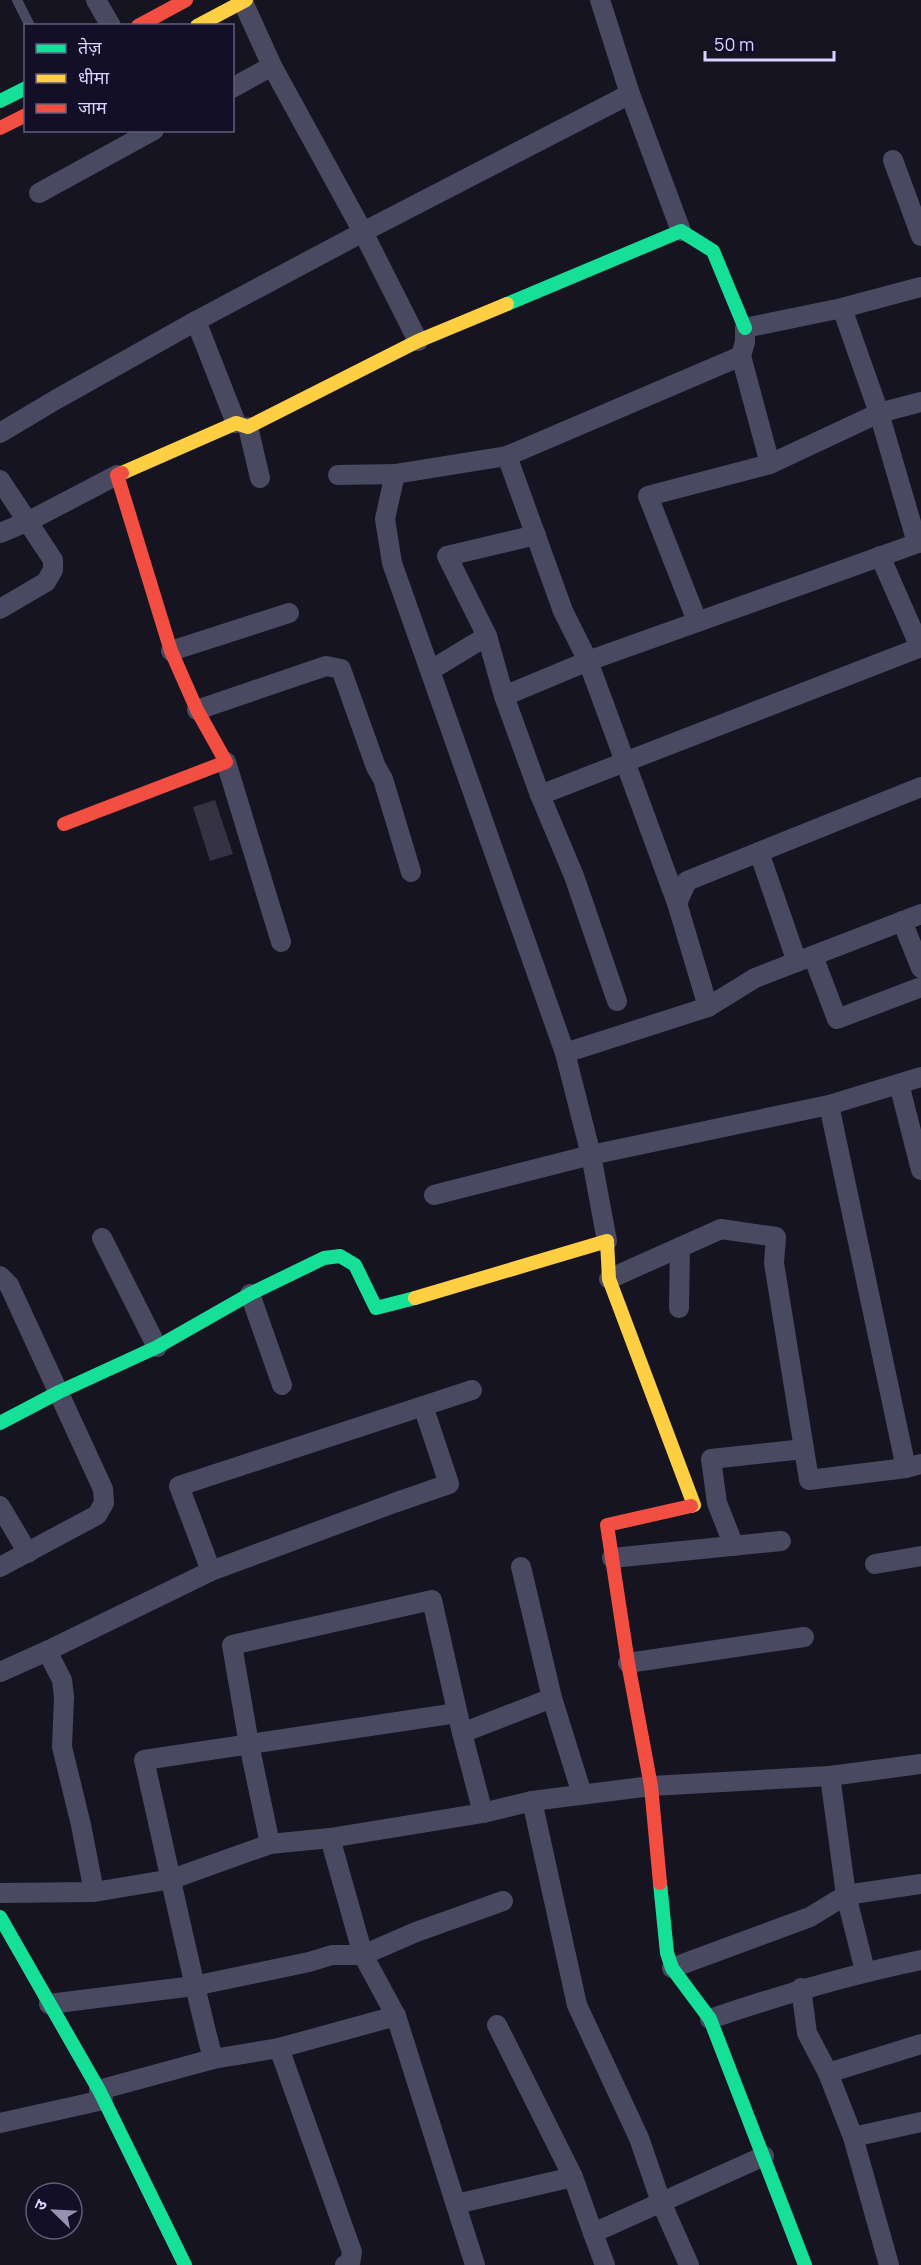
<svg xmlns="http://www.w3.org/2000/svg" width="921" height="2265" viewBox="0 0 921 2265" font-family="Manrope,'Noto Sans Devanagari',sans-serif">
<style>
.building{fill:#343243}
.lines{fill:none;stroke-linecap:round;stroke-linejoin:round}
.lane{stroke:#4a4962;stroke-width:10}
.street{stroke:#4a4962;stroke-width:20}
.fast{stroke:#16e098;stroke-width:14}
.slow{stroke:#ffcf43;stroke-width:14}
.jam{stroke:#f24e42;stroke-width:14}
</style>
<rect width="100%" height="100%" fill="#161421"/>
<polygon class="building" points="215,800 233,854 210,861 193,807"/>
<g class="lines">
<polyline class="lane" points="17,0 30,26"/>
<g class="street">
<polyline points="96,0 111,26"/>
<polyline points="600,0 630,94 681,231"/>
<polyline points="243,2 272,66 363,232 418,341"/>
<polyline points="232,88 272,66"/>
<polyline points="893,160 921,236"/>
<polyline points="39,193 154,130"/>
<polyline points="741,356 770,464"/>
<polyline points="236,423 196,321 363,232 630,94"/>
<polyline points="248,427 260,478"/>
<polyline points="0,433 57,399 196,321"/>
<polyline points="395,474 385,519 392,563 565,1053 591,1155 607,1241"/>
<polyline points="338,475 395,474 507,456"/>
<polyline points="0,480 53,560 53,570 46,582 0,609"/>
<polyline points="0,533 29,521 117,475"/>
<polyline points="917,543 879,413 921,402"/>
<polyline points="880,556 920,647"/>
<polyline points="697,621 648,496 770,464 879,413 842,308"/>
<polyline points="487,636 447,556 536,535"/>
<polyline points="171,651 289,613"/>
<polyline points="431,670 487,636 504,696 588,661 921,542"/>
<polyline points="504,696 540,795 574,876 617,1001"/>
<polyline points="197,710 326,666 341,669 376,767 383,779 411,872"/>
<polyline points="226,762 281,942"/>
<polyline points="540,795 921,647"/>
<polyline points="759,852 797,962"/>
<polyline points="677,903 687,881 921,787"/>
<polyline points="902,921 921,968"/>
<polyline points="813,956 837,1019 921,987"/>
<polyline points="708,1007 677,903 588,661 563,611 507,456 741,356 745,342 745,328 842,308 921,287"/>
<polyline points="565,1053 708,1007 755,978 921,914"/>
<polyline points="899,1084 921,1170"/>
<polyline points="829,1105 906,1468"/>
<polyline points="434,1195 591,1155 829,1105 921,1077"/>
<polyline points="102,1238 157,1347"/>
<polyline points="0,1276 9,1285 103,1489 104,1503 97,1515 0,1567"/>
<polyline points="609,1279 721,1229 776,1237 774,1263 809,1480 906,1468 921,1464"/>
<polyline points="250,1294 282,1385"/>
<polyline points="679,1308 680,1247"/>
<polyline points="0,1506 28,1553"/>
<polyline points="734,1546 717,1503 711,1459 804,1449"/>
<polyline points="612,1558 781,1541"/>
<polyline points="875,1564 921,1556"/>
<polyline points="521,1567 552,1698 582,1794"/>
<polyline points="211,1571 179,1486 472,1390"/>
<polyline points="47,1651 62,1680 64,1697 62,1747 81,1825 94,1892"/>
<polyline points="628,1663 804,1637"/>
<polyline points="0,1672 47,1651 211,1571 394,1503 449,1484 423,1406"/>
<polyline points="462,1733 552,1698"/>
<polyline points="830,1776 846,1895 921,1884"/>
<polyline points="532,1801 577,2005 639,2138 661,2202 689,2265"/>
<polyline points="330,1838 363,1955 396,2016"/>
<polyline points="270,1844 249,1744 232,1645 432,1600 462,1733 483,1813"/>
<polyline points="0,1893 94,1892 172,1879 270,1844 330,1838 483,1813 532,1801 651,1786 830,1776 921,1764"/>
<polyline points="672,1968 810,1917 846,1895 865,1971"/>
<polyline points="801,1988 807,2033 828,2073"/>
<polyline points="49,2004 194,1986 309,1962 332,1955 363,1955 416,1932 503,1901"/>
<path d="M 710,2019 C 780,1995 848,1975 921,1960"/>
<polyline points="497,2025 573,2177 593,2233"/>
<polyline points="921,2044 828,2073 853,2137 921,2122"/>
<polyline points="279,2048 352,2252 350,2263 345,2265"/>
<path d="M 213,2059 C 187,1960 167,1859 144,1760 L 457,1713"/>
<polyline points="99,2090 213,2059 279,2048 396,2016 475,2265"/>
<polyline points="0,2123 103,2100"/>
<polyline points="853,2137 889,2265"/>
<polyline points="456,2204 573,2177"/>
<polyline points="605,2265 593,2233 764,2156"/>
</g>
<g class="fast">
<polyline points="0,101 26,88"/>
<polyline points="507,304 681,231 713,251 745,328"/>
<polyline points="0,1423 59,1392 157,1347 250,1294 324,1258 340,1256 355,1265 376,1308 415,1298"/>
<polyline points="660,1883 667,1953 672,1968 710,2019 805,2265"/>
<polyline points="0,1917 99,2090 185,2265"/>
</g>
<g class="slow">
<polyline points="197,26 246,0"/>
<polyline points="122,473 236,423 248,427 418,341 507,304"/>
<polyline points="415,1298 607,1241 609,1279 694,1505 691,1506"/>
</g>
<g class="jam">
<polyline points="138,26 186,0"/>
<polyline points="0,128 26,115"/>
<polyline points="64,824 226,762 197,710 171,651 117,475 122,473"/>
<polyline points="660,1883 651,1786 628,1663 607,1525 691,1506"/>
</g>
</g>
<rect x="24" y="24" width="210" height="108" fill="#130f26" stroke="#625e7d" stroke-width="1.5"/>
<rect x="36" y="44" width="30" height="9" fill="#16e098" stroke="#625e7d" stroke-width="1.5"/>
<text x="78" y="54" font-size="18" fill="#d9d4ff">तेज़</text>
<rect x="36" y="74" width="30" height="9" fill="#ffcf43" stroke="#625e7d" stroke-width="1.5"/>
<text x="78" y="84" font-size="18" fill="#d9d4ff">धीमा</text>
<rect x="36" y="104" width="30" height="9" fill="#f24e42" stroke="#625e7d" stroke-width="1.5"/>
<text x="78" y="114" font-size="18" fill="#d9d4ff">जाम</text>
<g transform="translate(54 2211) rotate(294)"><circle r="28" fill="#130f26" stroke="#625e7d" stroke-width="1.5"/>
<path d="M0-4.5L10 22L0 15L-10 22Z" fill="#9591b1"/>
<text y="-9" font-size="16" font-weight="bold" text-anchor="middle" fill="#d9d4ff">उ</text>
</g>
<path d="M705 51v9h129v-9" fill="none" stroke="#d9d4ff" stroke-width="3"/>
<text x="714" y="51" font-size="18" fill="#d9d4ff" stroke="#130f26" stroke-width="4.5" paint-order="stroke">50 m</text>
</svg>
